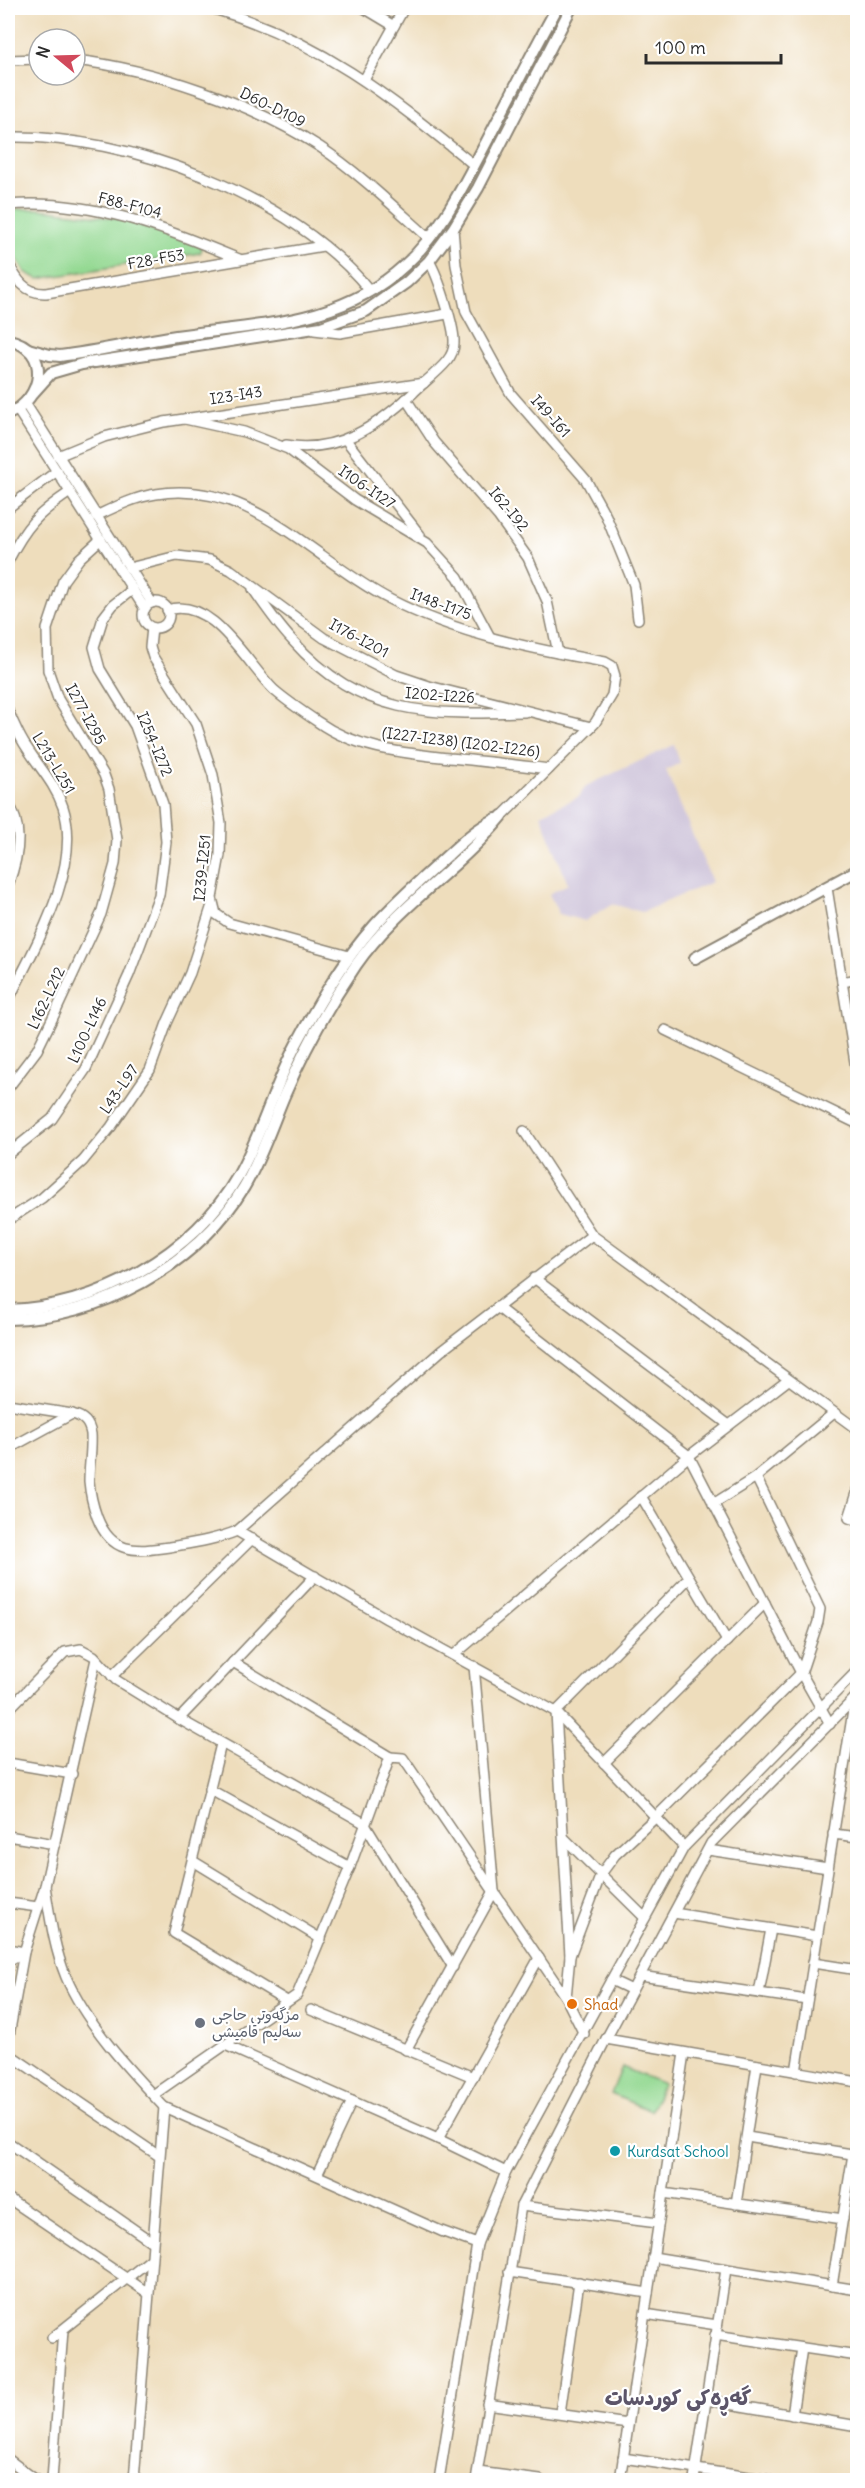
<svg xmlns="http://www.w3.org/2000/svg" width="865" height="2488" viewBox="0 0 865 2488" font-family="Delius,'Playpen Sans Arabic',sans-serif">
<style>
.industrial{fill:#cabfd7}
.green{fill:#94d993;stroke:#60825f;stroke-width:1.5}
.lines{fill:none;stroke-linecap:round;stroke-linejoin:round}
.minor-casing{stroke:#8c8474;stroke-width:12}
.tertiary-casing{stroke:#8c8474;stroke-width:14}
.minor{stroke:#fff;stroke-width:9}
.tertiary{stroke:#fff;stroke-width:10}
.food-dot{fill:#e8710a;stroke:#fff;stroke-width:2}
.worship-dot{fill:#6b7280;stroke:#fff;stroke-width:2}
.culture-dot{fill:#0f9aa8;stroke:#fff;stroke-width:2}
.labels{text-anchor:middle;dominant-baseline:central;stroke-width:4.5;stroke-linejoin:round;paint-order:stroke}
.street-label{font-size:15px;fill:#2b2b2b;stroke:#fff}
.food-label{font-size:15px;fill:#c56008;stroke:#fff;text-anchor:start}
.worship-label{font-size:15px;fill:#5b616d;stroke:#fff;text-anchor:start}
.culture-label{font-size:15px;fill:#0d838f;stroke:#fff;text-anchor:start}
.district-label{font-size:21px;font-weight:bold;fill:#5c5569;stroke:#fff}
</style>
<rect width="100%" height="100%" fill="#fff"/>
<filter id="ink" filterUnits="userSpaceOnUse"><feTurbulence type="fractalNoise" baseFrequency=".0167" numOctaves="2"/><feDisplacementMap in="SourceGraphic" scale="12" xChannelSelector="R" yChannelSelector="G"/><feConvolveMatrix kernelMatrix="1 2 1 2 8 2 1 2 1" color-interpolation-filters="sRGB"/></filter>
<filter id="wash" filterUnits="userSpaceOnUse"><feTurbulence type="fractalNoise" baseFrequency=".008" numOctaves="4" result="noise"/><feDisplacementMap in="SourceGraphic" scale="24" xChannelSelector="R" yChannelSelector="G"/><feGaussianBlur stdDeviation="1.35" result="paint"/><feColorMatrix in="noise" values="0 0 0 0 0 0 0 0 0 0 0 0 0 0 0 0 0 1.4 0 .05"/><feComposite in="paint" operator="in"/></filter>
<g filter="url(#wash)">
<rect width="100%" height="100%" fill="#eeddbc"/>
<polygon class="industrial" points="674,745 680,763 666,770 712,882 642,912 612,904 585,921 559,914 549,894 568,884 541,814 579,797 586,786"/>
<g class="green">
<polygon points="8,209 39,209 123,219 201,246 202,249 200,253 38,279 25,272 8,244"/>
<polygon points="622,2067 663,2084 651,2111 611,2094"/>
</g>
</g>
<g filter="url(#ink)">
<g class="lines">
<g class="minor-casing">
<g id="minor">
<path d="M 211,8 C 318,39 389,96 474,165"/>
<polyline points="364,8 394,26"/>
<polyline points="8,60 39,59"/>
<path d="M 75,60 C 153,69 254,104 320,147 C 359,173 394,207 429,238"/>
<polyline points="364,80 404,8"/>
<path d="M 8,137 C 126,134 295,196 370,291"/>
<path d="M 8,205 C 90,198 165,228 239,259"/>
<polyline points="453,229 456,265 466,312 511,394 586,480 606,516 634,585 638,619"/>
<path d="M 8,262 C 16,279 25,294 46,293 L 323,246"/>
<polyline points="314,330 340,333 447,314"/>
<polyline points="406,399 434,442 498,516 528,558 547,601 558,653"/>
<polyline points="25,403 152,603"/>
<polyline points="17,409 145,609"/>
<polyline points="185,419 244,432 288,449 355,500 427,543 458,577 490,637"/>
<polyline points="346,440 420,535"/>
<path d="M 286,445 C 337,454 377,426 413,393 C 424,382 437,373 447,361 C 451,356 454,350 454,343 C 455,328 438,275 429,261"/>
<polyline points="58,456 104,437 164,422 424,383"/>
<polyline points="8,508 57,471"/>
<path d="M 96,516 C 115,507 135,497 156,494 C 251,478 314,561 391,600 C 457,634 533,649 605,662 L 612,666 L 615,676 L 612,695 L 595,723 L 502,816"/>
<path d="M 8,561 C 26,526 37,514 70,492"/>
<polyline points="129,568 177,556 210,560 231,570 324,638 396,675 429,686 591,727"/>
<path d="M 253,589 C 265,606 277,624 292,640 C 361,717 429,715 525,712"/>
<circle cx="156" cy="615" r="13"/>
<path d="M 167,610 C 213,596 246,663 274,690 C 288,702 303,712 318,722 C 356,749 405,753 449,758 C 483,761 516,765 549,769"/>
<polyline points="152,628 150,647 153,657 196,724 213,775 221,823 220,855 212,898 216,914 229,923 349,956"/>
<path d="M 8,711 C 14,723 19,737 27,748 C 39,767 55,784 63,807 C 83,868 34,948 8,1001"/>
<path d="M 8,803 C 25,828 18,859 8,885"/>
<polyline points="827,888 858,1081"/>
<polyline points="842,982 858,979"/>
<polyline points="665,1030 858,1124"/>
<polyline points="8,1088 37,1050 57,1009 101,914 115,864 117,840 109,789 104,775 58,699 48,670 47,629 63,581 79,559 101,539"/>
<polyline points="524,1131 592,1235 858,1430"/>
<polyline points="8,1154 52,1119 86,1069 129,975 159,895 166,842 163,804 135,726 100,669 94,647 103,618 113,605 133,589"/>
<polyline points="8,1220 42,1198 83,1161 111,1127 150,1070 167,1023 190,973 212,905"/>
<polyline points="534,1278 729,1425"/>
<polyline points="497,1307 689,1456 801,1673 830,1724"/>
<polyline points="8,1404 72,1414"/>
<path d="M 8,1449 L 72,1414 C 84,1417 89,1423 91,1434 C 92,1450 89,1465 89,1481 C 90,1493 93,1506 97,1517 C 111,1554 135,1552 169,1547 C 192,1543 215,1540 237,1531 L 441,1351 L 592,1235"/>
<polyline points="858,1490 849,1518 858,1520"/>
<polyline points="641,1496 727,1641"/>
<polyline points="713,1504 756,1477 834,1413"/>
<polyline points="237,1531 387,1619 556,1712 684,1847"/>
<polyline points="454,1655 689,1456 787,1381"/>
<polyline points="233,1662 390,1757"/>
<polyline points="112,1676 252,1539"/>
<polyline points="8,1710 65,1652 81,1649 94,1656 116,1680 179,1719 364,1823 453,1967"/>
<polyline points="179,1719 315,1576"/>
<polyline points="221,1744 174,1933 287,2001"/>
<polyline points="8,1763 72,1774"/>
<polyline points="604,1763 765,1603"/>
<polyline points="209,1789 350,1867"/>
<polyline points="833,1834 858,1837"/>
<polyline points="8,1836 55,1844"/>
<polyline points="564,1838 645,1918"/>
<polyline points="708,1850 828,1868"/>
<polyline points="193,1861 321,1939"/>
<path d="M 45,1886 C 50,1917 54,1948 66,1977 C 86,2024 129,2070 164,2107 L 441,2231 L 477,2244"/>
<polyline points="8,1903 38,1907"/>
<polyline points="674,1913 817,1936"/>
<polyline points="8,1949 24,1952 8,1961"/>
<polyline points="570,1956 601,1874 615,1855 656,1817 801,1673 818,1622 820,1609 756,1477"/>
<polyline points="813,1963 858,1970"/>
<polyline points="640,1976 807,2000"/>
<polyline points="611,1980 632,1990"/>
<polyline points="759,1993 771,1929"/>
<polyline points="566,1998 570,1956 556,1712 689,1578"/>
<polyline points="311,2010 473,2077"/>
<polyline points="606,2039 858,2082"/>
<polyline points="8,2041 24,1952 45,1886 96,1659"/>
<polyline points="225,2045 438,2139 506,2172"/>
<polyline points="406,2050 494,1891 474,1666"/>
<polyline points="15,2058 159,2156"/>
<polyline points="796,2072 855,1698"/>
<polyline points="153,2095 297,1995 350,1867 390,1757 403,1758 566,1998 584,2034"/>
<polyline points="747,2137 858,2155"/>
<polyline points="438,2139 539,1958"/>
<polyline points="8,2142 152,2242"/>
<polyline points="317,2175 352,2101"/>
<polyline points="663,2193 843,2219"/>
<polyline points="8,2198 148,2293"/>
<polyline points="736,2204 757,2065"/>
<polyline points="521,2206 658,2223"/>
<polyline points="653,2257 858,2290"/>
<polyline points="509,2272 648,2293"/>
<polyline points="832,2286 853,2154"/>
<polyline points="645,2314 717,2325"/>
<polyline points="715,2335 858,2356"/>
<polyline points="52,2338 150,2260"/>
<polyline points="706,2400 858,2426"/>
<polyline points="487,2404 628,2424"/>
<polyline points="560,2413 579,2282"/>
<polyline points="792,2415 802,2348"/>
<polyline points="623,2458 769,2480"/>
<polyline points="8,2459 36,2480"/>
<polyline points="478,2472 540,2480"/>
<polyline points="52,2480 63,2330"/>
<polyline points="134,2480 164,2107"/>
<polyline points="439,2480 477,2244 506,2172 684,1847 858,1670"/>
<polyline points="476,2480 521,2206 606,2039 711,1843 858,1695"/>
<polyline points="620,2480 684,2053"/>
<polyline points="694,2480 726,2269"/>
</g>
</g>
<g class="tertiary-casing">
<g id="tertiary">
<path d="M 8,340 C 52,348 44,400 8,414"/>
<path d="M 28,349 L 50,355 L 60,356 C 99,351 137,342 176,336 C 259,324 340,325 405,265 C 437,236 459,194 479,156 C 505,107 530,56 557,8"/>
<polyline points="33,393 51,373 82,364 321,327 366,311 407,282 429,261 453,229 478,188 571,8"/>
<polyline points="695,958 858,870"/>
<path d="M 8,1310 C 97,1307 193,1255 238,1176 C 262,1134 274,1086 297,1043 C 319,1002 343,961 374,926 C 393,905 415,885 436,866 C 455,849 473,830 496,819"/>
<path d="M 8,1319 C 99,1318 196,1266 244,1187 C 261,1158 271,1127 284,1096 C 304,1050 328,1006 356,965 C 396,907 458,870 502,816"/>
</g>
</g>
<use href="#minor" class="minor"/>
<use href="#tertiary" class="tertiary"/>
</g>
</g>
<circle class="food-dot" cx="572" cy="2004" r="6"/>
<circle class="worship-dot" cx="200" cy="2023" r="6"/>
<circle class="culture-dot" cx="615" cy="2151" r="6"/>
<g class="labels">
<g class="street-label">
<text transform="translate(273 107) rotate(26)">D60-D109</text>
<text transform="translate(130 205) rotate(14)">F88-F104</text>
<text transform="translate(156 259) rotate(-10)">F28-F53</text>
<text transform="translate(236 395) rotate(-9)">I23-I43</text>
<text transform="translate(551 416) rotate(48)">I49-I61</text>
<text transform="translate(367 487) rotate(34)">I106-I127</text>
<text transform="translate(509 509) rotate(50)">I62-I92</text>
<text transform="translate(441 604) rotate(20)">I148-I175</text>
<text transform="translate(359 638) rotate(28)">I176-I201</text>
<text transform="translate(440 695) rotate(4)">I202-I226</text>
<text transform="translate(86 714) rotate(61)">I277-I295</text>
<text transform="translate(461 742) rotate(7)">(I227-I238) (I202-I226)</text>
<text transform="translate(155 744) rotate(67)">I254-I272</text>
<text transform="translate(54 763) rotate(59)">L213-L251</text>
<text transform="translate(202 868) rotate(-85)">I239-I251</text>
<text transform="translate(46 998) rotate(-65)">L162-L212</text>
<text transform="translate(87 1030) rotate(-65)">L100-L146</text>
<text transform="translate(119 1089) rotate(-56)">L43-L97</text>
</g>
<g class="food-label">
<text x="584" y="2004">Shad</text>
</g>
<g class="worship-label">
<text x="212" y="2014">مزگەوتی حاجی<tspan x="212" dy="17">سەلیم قامیشی</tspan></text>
</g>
<g class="culture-label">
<text x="627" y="2151">Kurdsat School</text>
</g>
<g class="district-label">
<text x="678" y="2397">گەڕەکی کوردسات</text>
</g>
</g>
<rect width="865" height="2488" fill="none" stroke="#fff" stroke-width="30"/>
<g transform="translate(57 57) rotate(289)"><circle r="28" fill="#ffffff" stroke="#aaaaaa" stroke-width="1.5"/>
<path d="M0-4.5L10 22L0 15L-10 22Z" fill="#d1495b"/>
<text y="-9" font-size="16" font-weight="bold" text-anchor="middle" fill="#2b2b2b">N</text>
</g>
<path d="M646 54v9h135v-9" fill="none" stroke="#2b2b2b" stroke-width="3"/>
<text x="655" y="54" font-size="18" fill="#2b2b2b" stroke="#ffffff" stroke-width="4.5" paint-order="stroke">100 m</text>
</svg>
